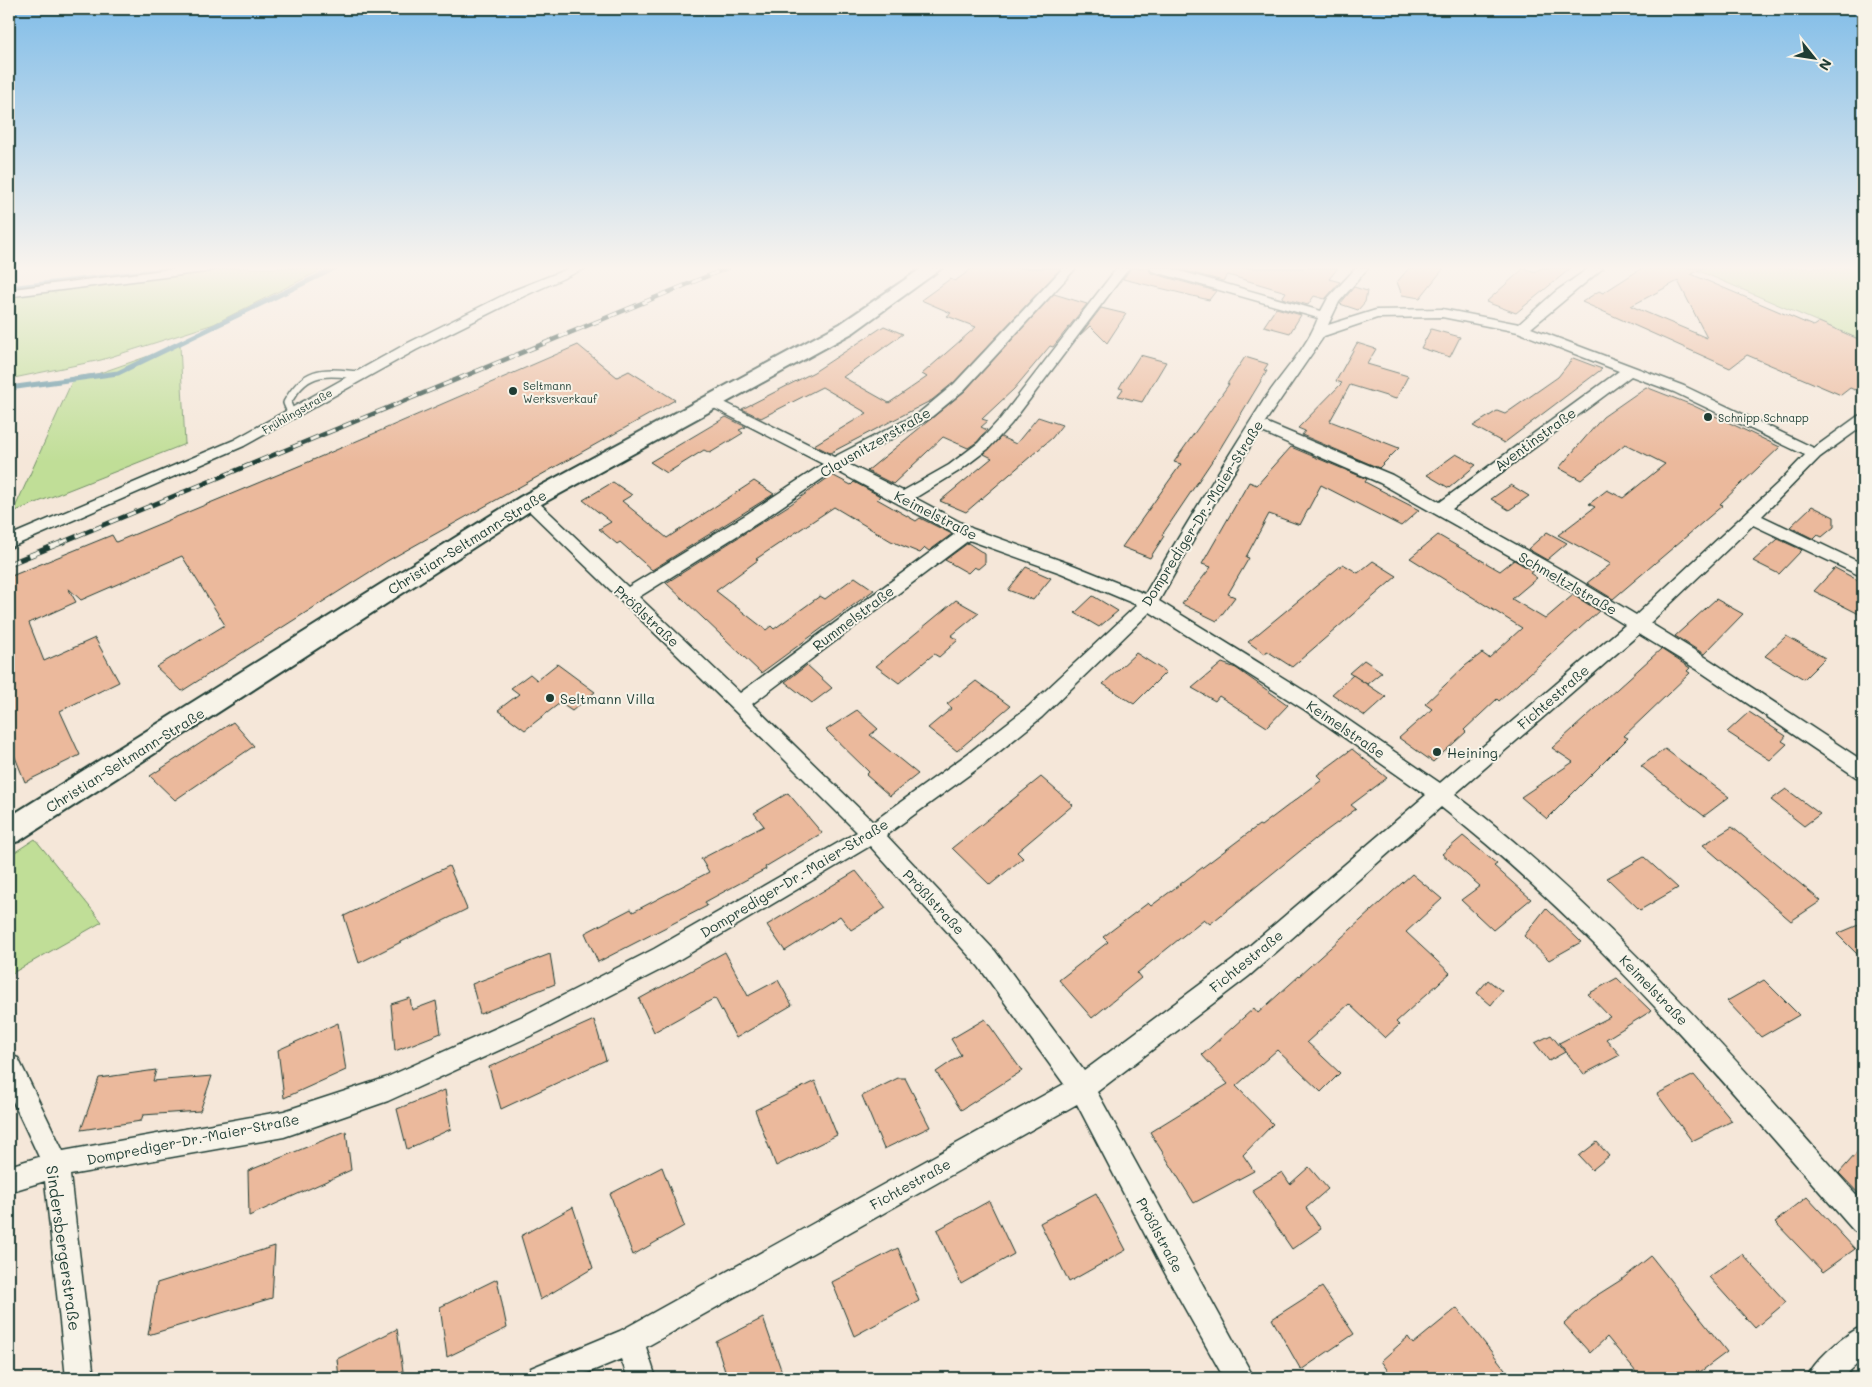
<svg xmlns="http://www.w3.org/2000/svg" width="1872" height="1387" viewBox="0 0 1872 1387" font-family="Mali,sans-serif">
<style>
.green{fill:#c0de97;stroke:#708e66}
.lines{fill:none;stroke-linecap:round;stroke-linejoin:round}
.stream{stroke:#5e92a1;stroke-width:5}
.building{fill:#ebb99c;stroke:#1f3d34;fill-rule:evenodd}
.service-casing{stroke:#1f3d34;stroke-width:10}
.minor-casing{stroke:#1f3d34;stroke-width:3}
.secondary-casing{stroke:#1f3d34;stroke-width:4}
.service{stroke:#f7f3e8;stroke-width:7}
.minor{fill:#f7f3e8;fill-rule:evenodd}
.secondary{fill:#f7f3e8;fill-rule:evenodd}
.rail-far1-casing{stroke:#1f3d34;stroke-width:4.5}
.rail-casing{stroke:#1f3d34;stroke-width:5.5}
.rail-far1{stroke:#f7f3e8;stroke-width:3;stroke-dasharray:9;stroke-linecap:butt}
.rail{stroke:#f7f3e8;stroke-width:4;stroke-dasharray:11;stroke-linecap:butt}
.poi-dot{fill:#1f3d34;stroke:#f7f3e8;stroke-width:2}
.labels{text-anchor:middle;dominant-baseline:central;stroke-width:4;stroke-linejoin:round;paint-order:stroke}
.far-poi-label{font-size:11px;fill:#1f3d34;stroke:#f7f3e8;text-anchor:start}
.far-street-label{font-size:11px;fill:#1f3d34;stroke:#f7f3e8}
.street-label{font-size:14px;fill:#1f3d34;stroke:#f7f3e8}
.poi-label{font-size:14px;fill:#1f3d34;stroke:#f7f3e8;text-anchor:start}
.near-street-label{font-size:16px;fill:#1f3d34;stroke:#f7f3e8}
</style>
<rect width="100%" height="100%" fill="#f5e7d9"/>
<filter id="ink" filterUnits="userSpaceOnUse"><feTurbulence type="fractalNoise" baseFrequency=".02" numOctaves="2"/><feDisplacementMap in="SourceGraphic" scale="10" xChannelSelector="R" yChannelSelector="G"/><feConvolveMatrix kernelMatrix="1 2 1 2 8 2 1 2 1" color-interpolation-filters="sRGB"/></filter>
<g filter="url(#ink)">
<g class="green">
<polygon points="236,268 325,268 214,324 101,360 9,379 9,296"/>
<polygon points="1692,268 1863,268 1863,341"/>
<polygon points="180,345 185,444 13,512 74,377 97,374"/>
<polygon points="35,839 102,922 9,975 9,856"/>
</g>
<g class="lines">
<g class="stream">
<polyline points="9,288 182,268"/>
<polyline points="9,388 118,373 335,268"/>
</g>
</g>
<g class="building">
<polygon points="973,268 1061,268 953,383 932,400 830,453 814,445 867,413 822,387 761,418 742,409 814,372 884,326 903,334 843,377 889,403 927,377 922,374 976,327 947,316 951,313 921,300 950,279 955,281"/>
<polygon points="1131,268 1148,268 1151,273 1216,291 1209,300 1123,279"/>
<polygon points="1175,268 1338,268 1329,279 1340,282 1325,299 1314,296 1308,305 1282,298 1286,292 1228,275 1223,281"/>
<polygon points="1409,268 1444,268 1420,298 1402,295 1397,282"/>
<polygon points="1524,268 1535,272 1541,268 1571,268 1516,313 1486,302"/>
<path d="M 1642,268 L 1703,268 L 1691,274 L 1813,326 L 1819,322 L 1863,341 L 1863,383 L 1855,390 L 1850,388 L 1841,395 L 1747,355 L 1730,368 L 1582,302 L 1599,291 L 1603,293 ZM 1678,281 L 1707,338 L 1631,306 Z"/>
<polygon points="1354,287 1367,291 1365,302 1358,310 1340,304"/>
<polygon points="1054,294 1087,304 1053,347 1050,346 1014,389 982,419 988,421 981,427 987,430 977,442 968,448 943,437 893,484 867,471 965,391"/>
<polygon points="1101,308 1126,314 1107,343 1090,326 1080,335"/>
<polygon points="1276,308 1301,315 1290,333 1264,326"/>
<polygon points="1431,329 1460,337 1450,357 1421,348"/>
<polygon points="1357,343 1376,349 1367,364 1408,376 1396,399 1350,385 1330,421 1399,448 1379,468 1302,435 1305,431 1298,428 1342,383 1336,381"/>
<polygon points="578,345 617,377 629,371 675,400 387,561 182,691 156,667 225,625 182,556 81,600 68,588 76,602 29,623 44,661 95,638 119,682 60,711 80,755 25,782 9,742 9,577 112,535 116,542 306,463"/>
<polygon points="1140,355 1166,362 1142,402 1118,396 1123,389 1119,388 1123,381"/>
<polygon points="1245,357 1268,364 1264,370 1267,371 1218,452 1162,535 1164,536 1150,558 1122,547 1181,464 1174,462 1229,384 1227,384"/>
<polygon points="1573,358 1602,369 1504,443 1473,426 1497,411 1505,414 1558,377"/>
<polygon points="1646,387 1692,405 1780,447 1720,504 1723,505 1613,599 1587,583 1611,564 1558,535 1595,507 1589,504 1607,490 1623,498 1665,464 1625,444 1581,480 1559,468 1603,417"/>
<polygon points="726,417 746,427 739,430 743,433 710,453 704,450 667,473 650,462"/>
<polygon points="1038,417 1062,425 1052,438 981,499 966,512 940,501 992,458 984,454 1001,437 1016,444"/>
<polygon points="1291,447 1367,479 1365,482 1419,510 1401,526 1321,485 1300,525 1269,514 1246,557 1249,558 1228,594 1235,597 1217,621 1182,604 1211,567 1202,564 1249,482 1257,485"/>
<polygon points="1456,454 1476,465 1449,488 1427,475"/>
<polygon points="832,475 851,485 854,482 880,496 877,499 916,521 920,518 952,534 929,551 925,548 920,553 891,541 834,507 756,559 758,560 716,591 766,630 771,626 774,629 820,596 825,599 855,577 874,590 761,673 666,583 791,504"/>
<polygon points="754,481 774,494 652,570 620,542 617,544 599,529 611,522 583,500 613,482 632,495 622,501 667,538"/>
<polygon points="1511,485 1529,496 1509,510 1491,499"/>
<polygon points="1812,506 1834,517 1834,527 1822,537 1818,535 1814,539 1790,527"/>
<polygon points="1547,532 1567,543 1547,560 1528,549"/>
<polygon points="1438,535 1500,571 1514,560 1533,571 1530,573 1537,578 1512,599 1545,619 1573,595 1599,611 1499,701 1497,699 1464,730 1466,732 1433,762 1399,738 1432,709 1425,704 1465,666 1482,653 1489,658 1522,628 1410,558"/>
<polygon points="1778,539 1802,550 1779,574 1753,561"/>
<polygon points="968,543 985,554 985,563 978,569 974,567 968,573 945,560"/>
<polygon points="1373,561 1397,576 1292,667 1267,651 1265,654 1248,642 1343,564 1358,573"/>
<polygon points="1026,567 1051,578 1033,600 1008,590"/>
<polygon points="1835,568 1863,583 1863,616 1814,591"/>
<polygon points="1093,596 1118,611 1099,627 1075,613"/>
<polygon points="1716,599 1743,614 1704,654 1675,636"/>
<polygon points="956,600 979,613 951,636 958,640 939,657 934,654 899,683 876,666"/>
<polygon points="1786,636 1825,658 1804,679 1765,656"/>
<polygon points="1661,649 1690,668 1687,671 1690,673 1624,736 1628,738 1547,819 1521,797 1573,762 1552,748"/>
<polygon points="1136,653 1166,672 1134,704 1103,684"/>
<polygon points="1364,660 1382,672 1367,684 1349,673"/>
<polygon points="1222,663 1236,668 1288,705 1267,727 1219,696 1215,701 1192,688"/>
<polygon points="557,664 595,692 572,711 560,703 525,730 498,710 519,694 511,688 530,674 537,680"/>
<polygon points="807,665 832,688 812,703 785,682"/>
<polygon points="1353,675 1386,697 1365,716 1332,694"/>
<polygon points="976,681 1010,706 957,751 928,728 952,708 947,704"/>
<polygon points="857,710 878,729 870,735 918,774 890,796 866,775 869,772 826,730"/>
<polygon points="1749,712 1786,736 1782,741 1787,744 1770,760 1727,732"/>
<polygon points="233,722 254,746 175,800 150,776"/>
<polygon points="1352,749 1387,778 1351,805 1356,809 1315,839 1210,924 1204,919 1137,973 1141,978 1092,1018 1059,980 1108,942 1103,937 1148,903 1151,906 1259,825 1261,826 1322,780 1317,775"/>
<polygon points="1665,749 1729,797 1704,816 1641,766"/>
<polygon points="1041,777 1073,805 1017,852 1023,858 990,885 952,848"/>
<polygon points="1786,789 1820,814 1804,826 1771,800"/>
<polygon points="788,793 822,833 765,867 766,869 705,902 707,906 598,962 585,933 631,909 633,912 709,872 701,859 764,826 754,813"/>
<polygon points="1732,827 1821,901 1791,921 1703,845"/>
<polygon points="1463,836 1497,864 1494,866 1531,899 1493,930 1461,900 1480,886 1442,854"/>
<polygon points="1644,857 1678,888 1640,910 1607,878"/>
<polygon points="449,866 467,909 359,963 344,916"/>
<polygon points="856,871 886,908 851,930 840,916 785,951 767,925"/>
<polygon points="1412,874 1442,899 1406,932 1450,973 1396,1022 1399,1025 1385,1038 1349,1004 1307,1042 1340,1073 1321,1092 1277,1050 1236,1086 1273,1124 1243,1155 1254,1171 1194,1203 1150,1132 1228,1084 1202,1055 1254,1008 1258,1013"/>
<polygon points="1546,908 1581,942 1549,960 1524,936"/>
<polygon points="1863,923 1863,960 1837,934"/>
<polygon points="725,952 748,996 778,980 792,1005 736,1038 715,998 654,1032 639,999"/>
<polygon points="550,954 555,984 480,1014 472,984"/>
<polygon points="1617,978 1651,1011 1606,1039 1620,1055 1584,1074 1559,1043 1610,1017 1588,994"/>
<polygon points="1488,980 1502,991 1491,1005 1477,993"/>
<polygon points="1764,980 1799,1015 1761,1037 1727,1001"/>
<polygon points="410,998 412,1010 436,1001 441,1033 395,1051 391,1004"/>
<polygon points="985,1019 1022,1071 961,1110 936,1072 961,1055 951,1039"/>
<polygon points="594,1020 606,1060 501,1109 489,1067"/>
<polygon points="338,1023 346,1070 284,1098 278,1050"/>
<polygon points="1551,1035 1565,1052 1549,1061 1535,1043"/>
<polygon points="156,1070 153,1081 212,1076 200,1111 143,1115 141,1121 81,1130 99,1078"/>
<polygon points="1694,1075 1732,1121 1692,1141 1657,1094"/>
<polygon points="898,1078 905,1078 930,1127 884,1149 862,1096"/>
<polygon points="815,1081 837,1135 776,1166 755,1110"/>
<polygon points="445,1090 451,1129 407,1149 397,1109"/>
<polygon points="346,1131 351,1170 249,1216 248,1171"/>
<polygon points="1597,1142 1609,1156 1592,1170 1579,1156"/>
<polygon points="1863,1146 1863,1198 1839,1173"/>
<polygon points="662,1167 684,1226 633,1255 610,1194"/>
<polygon points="1309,1167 1328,1189 1306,1208 1321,1229 1292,1249 1252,1190 1282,1172 1290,1184"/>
<polygon points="1096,1193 1126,1250 1069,1282 1040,1223"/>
<polygon points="1807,1197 1855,1249 1823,1272 1775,1222"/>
<polygon points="989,1201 1014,1254 961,1284 937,1230"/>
<polygon points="573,1207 593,1268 540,1300 521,1236"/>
<polygon points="275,1246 272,1298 148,1335 157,1283"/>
<polygon points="898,1248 919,1301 854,1336 832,1282"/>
<polygon points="1742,1254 1786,1302 1755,1328 1709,1277"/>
<polygon points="1651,1256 1727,1352 1692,1378 1641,1378 1607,1337 1590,1353 1564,1324 1591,1299 1621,1280"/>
<polygon points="497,1279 507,1328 447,1357 440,1307"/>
<polygon points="1322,1287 1354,1334 1301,1370 1272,1319"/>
<polygon points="1457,1308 1512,1378 1393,1378 1381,1361 1408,1337 1413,1344"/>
<polygon points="763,1318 784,1378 727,1378 716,1342"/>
<polygon points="397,1329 404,1378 339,1378 337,1359"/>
</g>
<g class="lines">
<g class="service-casing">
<g id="service">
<polyline points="9,293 208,268"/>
<path d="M 292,415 L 287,403 C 306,368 323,372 359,375"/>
</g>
</g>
<g class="minor-casing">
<g id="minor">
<polygon points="570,268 586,268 522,297 416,350 244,446 9,548 9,536 234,440 406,344 512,291"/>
<path d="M 1063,268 L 1076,268 L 964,390 L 929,419 L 846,463 L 903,491 L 949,465 L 978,443 L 1001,418 L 1117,268 L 1129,268 L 1011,424 L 988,449 L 959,471 L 915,498 L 973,529 L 1073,565 L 1145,594 C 1183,529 1223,464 1264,400 C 1282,373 1307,348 1318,318 L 1152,271 L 1150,268 L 1169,268 L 1321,311 L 1328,298 L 1356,268 L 1368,268 L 1339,302 L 1328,325 L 1376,310 L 1442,309 L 1519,324 L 1555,292 L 1589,268 L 1603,268 L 1531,328 L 1684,386 L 1814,448 L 1858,416 L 1863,415 L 1863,426 L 1820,457 L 1762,516 L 1863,564 L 1863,577 L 1753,525 L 1650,623 L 1710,660 L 1863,761 L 1863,779 L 1856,777 L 1698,670 L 1639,634 L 1455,794 C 1609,912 1734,1059 1863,1202 L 1863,1235 L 1854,1231 C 1724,1083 1597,929 1441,807 L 1249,976 L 1097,1092 L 1254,1378 L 1224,1378 L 1165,1273 L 1077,1104 L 646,1347 L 656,1378 L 628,1378 L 621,1359 L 575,1378 L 527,1378 L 531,1368 L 620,1331 L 1064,1084 L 979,967 L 870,846 L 670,965 L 539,1032 L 388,1101 L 284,1137 L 70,1175 L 94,1378 L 66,1378 L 45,1181 L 9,1192 L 9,1166 L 39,1157 L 9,1093 L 9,1055 L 18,1058 L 63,1151 L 284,1111 L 385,1078 L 523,1016 L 654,949 L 857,832 L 781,756 L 520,502 L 522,498 L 534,498 L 628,587 L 747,514 L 823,464 L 706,404 L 704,401 L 706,398 L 716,398 L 834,457 L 919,413 L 954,384 ZM 1442,317 L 1518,332 L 1619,371 L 1440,502 L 1392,475 L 1265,422 L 1324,336 L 1377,318 ZM 1631,376 L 1674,392 L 1805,455 L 1778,483 L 1636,615 L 1558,568 L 1452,509 ZM 1260,431 L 1380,483 L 1546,576 L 1625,625 L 1440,783 L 1319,700 L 1159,601 L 1215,502 ZM 835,470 L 955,534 L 740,693 L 639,597 L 759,522 ZM 969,540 L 1061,573 L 1137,605 L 1028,707 L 970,752 L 873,822 L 752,704 ZM 1150,612 L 1305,710 L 1426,795 L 1233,960 L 1084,1071 L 995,951 L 886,835 L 984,764 L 1042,717 Z"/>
<path d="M 1863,1326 L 1863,1359 L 1842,1378 L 1807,1378 C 1813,1361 1846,1333 1863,1326 Z"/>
</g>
</g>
<g class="secondary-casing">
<polygon id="secondary" points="922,268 942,268 854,332 536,507 19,841 9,844 9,817 520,497 840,324"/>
</g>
<use href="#service" class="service"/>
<use href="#minor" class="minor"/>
<use href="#secondary" class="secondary"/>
<g class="rail-far1-casing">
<polyline id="rail-far1" points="60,543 727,268"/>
</g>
<g class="rail-casing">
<polyline id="rail" points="9,564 63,542"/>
</g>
<use href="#rail-far1" class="rail-far1"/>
<use href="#rail" class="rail"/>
</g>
</g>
<linearGradient id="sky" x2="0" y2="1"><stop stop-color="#81bde8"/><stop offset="0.58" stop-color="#faf4ee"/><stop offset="1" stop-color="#faf4ee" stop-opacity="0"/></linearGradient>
<rect width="1872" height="462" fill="url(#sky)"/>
<g class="poi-dot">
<circle cx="513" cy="391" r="5"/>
<circle cx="1708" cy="417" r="5"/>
<circle cx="550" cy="698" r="5"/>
<circle cx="1437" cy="752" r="5"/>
</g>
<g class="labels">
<g class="far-poi-label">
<text x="523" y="385">Seltmann<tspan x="523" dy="13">Werksverkauf</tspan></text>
<text x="1718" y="417">Schnipp Schnapp</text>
</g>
<g class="far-street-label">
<text transform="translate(297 411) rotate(-30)">Frühlingstraße</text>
</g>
<g class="street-label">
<text transform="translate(1535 439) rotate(-36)">Aventinstraße</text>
<text transform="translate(875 442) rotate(-30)">Clausnitzerstraße</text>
<text transform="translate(1202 513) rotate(-58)">Domprediger-Dr.-Maier-Straße</text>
<text transform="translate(936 515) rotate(27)">Keimelstraße</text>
<text transform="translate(467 542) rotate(-32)">Christian-Seltmann-Straße</text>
<text transform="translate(1568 583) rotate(30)">Schmeltzlstraße</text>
<text transform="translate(647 616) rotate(43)">Prößlstraße</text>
<text transform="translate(853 618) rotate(-37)">Rummelstraße</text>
<text transform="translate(1553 697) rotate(-41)">Fichtestraße</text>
<text transform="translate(1346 729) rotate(34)">Keimelstraße</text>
<text transform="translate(125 760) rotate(-32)">Christian-Seltmann-Straße</text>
<text transform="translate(794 878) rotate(-31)">Domprediger-Dr.-Maier-Straße</text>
<text transform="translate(934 902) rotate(47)">Prößlstraße</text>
<text transform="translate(1246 961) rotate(-39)">Fichtestraße</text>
<text transform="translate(1654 990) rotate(46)">Keimelstraße</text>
<text transform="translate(193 1139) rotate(-11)">Domprediger-Dr.-Maier-Straße</text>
<text transform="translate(910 1184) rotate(-29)">Fichtestraße</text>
<text transform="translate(1160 1235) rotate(62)">Prößlstraße</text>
</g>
<g class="poi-label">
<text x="560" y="698">Seltmann Villa</text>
<text x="1447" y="752">Heining</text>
</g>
<g class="near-street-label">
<text transform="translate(64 1248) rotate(82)">Sindersbergerstraße</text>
</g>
</g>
<rect width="1872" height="1387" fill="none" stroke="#f7f3e8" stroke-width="30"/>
<rect x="15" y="15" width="1842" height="1357" fill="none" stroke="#1f3d34" stroke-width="2" filter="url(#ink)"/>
<g transform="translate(1814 58) rotate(120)" stroke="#f7f3e8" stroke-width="4" paint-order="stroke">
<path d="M0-4L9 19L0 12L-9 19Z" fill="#1f3d34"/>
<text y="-8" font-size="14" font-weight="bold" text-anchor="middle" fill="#1f3d34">N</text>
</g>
</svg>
